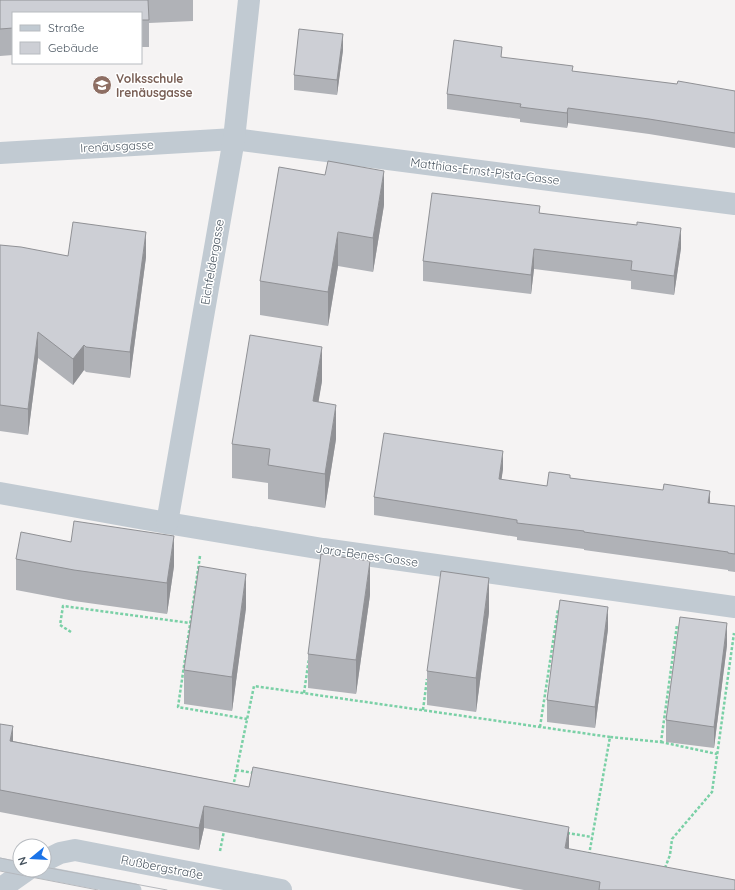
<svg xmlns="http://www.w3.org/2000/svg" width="735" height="890" viewBox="0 0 735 890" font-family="Quicksand,sans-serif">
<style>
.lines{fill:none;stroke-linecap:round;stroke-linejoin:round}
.path{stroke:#7ad0a6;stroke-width:2.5;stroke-dasharray:3 2;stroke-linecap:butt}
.service{stroke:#c1cad2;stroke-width:13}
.minor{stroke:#c1cad2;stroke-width:22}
.tertiary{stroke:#c1cad2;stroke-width:22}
.tram{stroke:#b5b8bd;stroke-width:1}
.wall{fill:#b0b2b7}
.shaded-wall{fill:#909195}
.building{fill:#cdcfd5;stroke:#909195}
.labels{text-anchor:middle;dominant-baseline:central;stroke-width:3;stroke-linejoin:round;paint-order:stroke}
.education-label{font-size:12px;font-weight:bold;fill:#785e54;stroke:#fff;text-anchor:start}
.street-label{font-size:12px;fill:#4a5661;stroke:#fff}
</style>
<rect width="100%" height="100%" fill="#f5f3f3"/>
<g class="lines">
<g class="path">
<polyline points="200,556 178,707 247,719"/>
<polyline points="71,632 60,625 63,606 190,623"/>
<polyline points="304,693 309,658"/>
<polyline points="423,710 427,679"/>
<polyline points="540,727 558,609"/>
<polyline points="661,742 717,754"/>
<polyline points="236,770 254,773"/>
<polyline points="233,787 254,686 610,737"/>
<polyline points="567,833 592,837"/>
<polyline points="220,851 224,831"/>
<polyline points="589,855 610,737 661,742 677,625"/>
<polyline points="665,868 670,855 672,839 712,792 734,633"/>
</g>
<g class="service">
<polyline points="0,864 20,868"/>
<polyline points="30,870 135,890"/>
</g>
<g class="minor">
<polyline points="0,153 234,139 735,204"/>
<polyline points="0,493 167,523 323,549 735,607"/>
<polyline points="167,523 234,139 249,0"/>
</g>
<g class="tertiary">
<polyline points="44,861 60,853 75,850 281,890"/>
<polyline points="0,889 27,870"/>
</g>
<g class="tram">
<polyline points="0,858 20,862"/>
<polyline points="44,867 167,890"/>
<polyline points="0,871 98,890"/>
</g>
</g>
<g class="wall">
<polygon points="0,0 193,0 193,21 149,23 149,47 141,47 141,13 13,13 13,55 0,56"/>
<polygon points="343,50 337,95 294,90 294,75"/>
<polygon points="502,57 573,72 735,91 735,148 649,134 568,123 567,128 520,122 520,119 447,109 447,94"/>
<polygon points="384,205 373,272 338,266 328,326 260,315 260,281"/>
<polygon points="540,213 681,248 674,295 631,289 631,281 534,269 531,294 423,281 423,261"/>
<polygon points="0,245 68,256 146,257 130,378 86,372 84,370 73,385 38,358 28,435 0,431"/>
<polygon points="322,381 318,402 336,439 325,508 268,499 268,483 232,478 232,444"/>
<polygon points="503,469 501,480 547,486 570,478 710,503 735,506 735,572 728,571 728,570 584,550 584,549 517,540 517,537 374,515 374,497"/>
<polygon points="71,542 174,566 167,614 74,601 16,590 16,559"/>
<polygon points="370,595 356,694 308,688 308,654"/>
<polygon points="246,608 232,711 184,704 184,670"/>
<polygon points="489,612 476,712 427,705 427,671"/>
<polygon points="608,629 595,728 547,722 547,700"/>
<polygon points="727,645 714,748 666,742 666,720"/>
<polygon points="0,724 13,741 249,787 569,849 735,890 524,890 204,828 199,850 0,812"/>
</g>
<g class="shaded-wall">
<polygon points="343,34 343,50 337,95 337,80"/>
<polygon points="568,108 568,123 567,128 567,113"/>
<polygon points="384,171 384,205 373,272 373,238"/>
<polygon points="681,228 681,248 674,295 674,276"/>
<polygon points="146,232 146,257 130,378 130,352"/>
<polygon points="338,232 338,266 328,326 328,292"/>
<polygon points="534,249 534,269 531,294 531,275"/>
<polygon points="38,332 38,358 28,435 28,409"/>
<polygon points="84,345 84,370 73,385 73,359"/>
<polygon points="322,347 322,381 313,435 313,401"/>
<polygon points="336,405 336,439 325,508 325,474"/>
<polygon points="503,451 503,469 499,497 499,479"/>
<polygon points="710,491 710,508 708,503"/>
<polygon points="174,536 174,566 167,614 167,583"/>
<polygon points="370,561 370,595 356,694 356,660"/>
<polygon points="246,574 246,608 232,711 232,677"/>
<polygon points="489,578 489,612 476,712 476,678"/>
<polygon points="608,607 608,629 595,728 595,707"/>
<polygon points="727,623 727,645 714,748 714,727"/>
<polygon points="13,726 13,748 10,741"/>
<polygon points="204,806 204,828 199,850 199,828"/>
<polygon points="569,827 569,849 565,848"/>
</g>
<g class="building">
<polygon points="0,0 148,0 149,20 141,20 141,13 13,13 13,28 0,29"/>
<polygon points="299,29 343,34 337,80 294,75"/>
<polygon points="454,40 502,47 501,57 573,66 572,71 677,84 678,81 735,91 735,133 649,119 568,108 567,113 520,107 521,104 447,94"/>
<polygon points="328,161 384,171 373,238 338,232 328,292 260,281 279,167 325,175"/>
<polygon points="432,193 540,206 539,213 637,225 637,222 681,228 674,276 631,270 632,261 534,249 531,275 423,261"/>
<polygon points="73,222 146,232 130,352 86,347 84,345 73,359 38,332 28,409 0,405 0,245 21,247 68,256"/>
<polygon points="250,335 322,347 313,401 336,405 325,474 268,465 270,449 232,444"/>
<polygon points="384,433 503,451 499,479 547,486 549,472 570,475 570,478 663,490 664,484 710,491 708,503 735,506 735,554 728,553 728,552 584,532 584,531 517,523 517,520 374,497"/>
<polygon points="74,521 174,536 167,583 74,570 16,559 21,532 71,542"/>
<polygon points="321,554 370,561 356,660 308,654"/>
<polygon points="199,566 246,574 232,677 184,670"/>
<polygon points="441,571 489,578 476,678 427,671"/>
<polygon points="560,600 608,607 595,707 547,700"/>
<polygon points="680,617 727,623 714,727 666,720"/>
<polygon points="0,724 13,726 10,741 249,787 253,767 569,827 565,848 735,880 735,890 599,890 600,882 204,806 199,828 0,790"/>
</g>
<defs>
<g id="school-disc" transform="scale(1)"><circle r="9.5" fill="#8d6e63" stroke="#fff"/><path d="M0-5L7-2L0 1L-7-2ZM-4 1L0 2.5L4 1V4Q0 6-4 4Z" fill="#fff"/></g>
</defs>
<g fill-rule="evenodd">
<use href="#school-disc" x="102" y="85"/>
</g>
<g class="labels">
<g class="education-label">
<text x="116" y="78">Volksschule<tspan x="116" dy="14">Irenäusgasse</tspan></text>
</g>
<g class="street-label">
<text transform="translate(117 146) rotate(-3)">Irenäusgasse</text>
<text transform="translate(485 171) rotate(7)">Matthias-Ernst-Pista-Gasse</text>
<text transform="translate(212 262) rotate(-80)">Eichfeldergasse</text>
<text transform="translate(367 555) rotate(8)">Jara-Benes-Gasse</text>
<text transform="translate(162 867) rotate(11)">Rußbergstraße</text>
</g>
</g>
<rect x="12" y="12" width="130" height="52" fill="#ffffff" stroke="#b7bbc0"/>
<rect x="20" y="25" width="20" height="6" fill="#c1cad2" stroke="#b7bbc0"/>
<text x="48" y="32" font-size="12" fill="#4a5661">Straße</text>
<rect x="20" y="42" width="20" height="12" fill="#cdcfd5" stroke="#b7bbc0"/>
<text x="48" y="52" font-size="12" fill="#4a5661">Gebäude</text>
<g transform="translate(32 858) rotate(252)"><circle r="19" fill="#ffffff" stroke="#b7bbc0"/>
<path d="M0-3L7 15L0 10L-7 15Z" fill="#1a73e8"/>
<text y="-6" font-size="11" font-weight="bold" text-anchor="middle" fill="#4a5661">N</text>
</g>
</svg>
